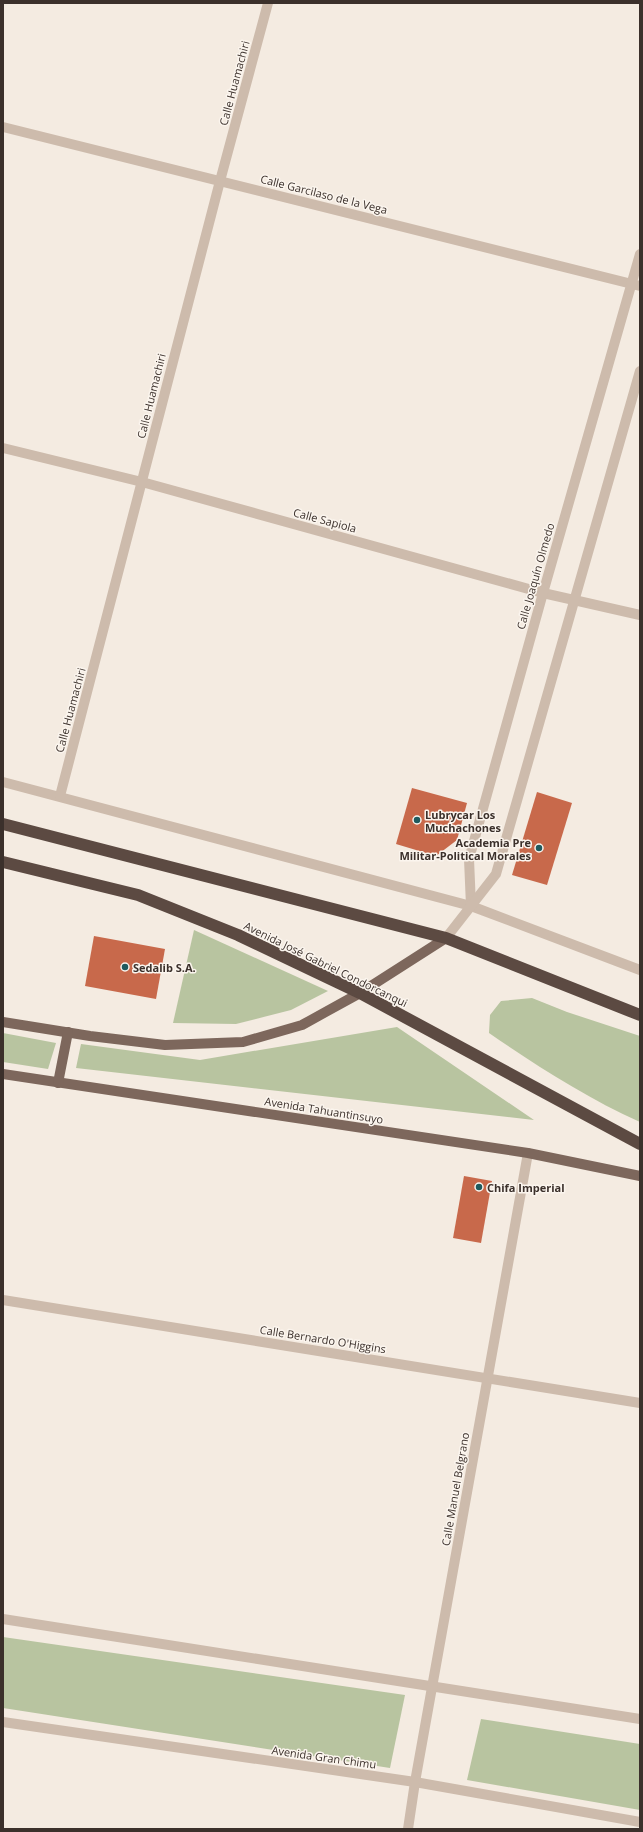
<svg xmlns="http://www.w3.org/2000/svg" width="643" height="1832" viewBox="0 0 643 1832" font-family="'Open Sans',sans-serif">
<style>
.green{fill:#b8c4a0}
.building{fill:#c8694b}
.lines{fill:none;stroke-linecap:round;stroke-linejoin:round}
.minor{stroke:#cdbbac;stroke-width:10}
.major{stroke:#7d675c;stroke-width:10}
.highway{stroke:#5c4a42;stroke-width:12}
.poi-dot{fill:#1f5a5e;stroke:#fbf5ee;stroke-width:1.5}
.labels{text-anchor:middle;dominant-baseline:central;stroke-width:3;stroke-linejoin:round;paint-order:stroke}
.street-label{font-size:11px;fill:#3b302b;stroke:#fbf5ee}
.poi-label{font-size:11px;font-weight:bold;fill:#3b302b;stroke:#fbf5ee;text-anchor:start}
</style>
<rect width="100%" height="100%" fill="#f4ebe1"/>
<g class="green">
<polygon points="194,930 328,991 291,1010 236,1024 173,1023"/>
<path d="M 532,998 L 567,1012 L 640,1036 L 640,1122 C 587,1098 537,1066 489,1033 L 490,1015 L 501,1001 Z"/>
<polygon points="397,1027 534,1120 76,1068 81,1044 200,1060"/>
<polygon points="3,1033 56,1043 48,1069 3,1062"/>
<polygon points="3,1637 405,1695 390,1768 3,1708"/>
<polygon points="481,1719 640,1744 640,1810 467,1780"/>
</g>
<g class="building">
<polygon points="412,788 467,803 457,840 436,856 396,844"/>
<polygon points="537,792 572,803 547,885 512,875"/>
<polygon points="94,936 165,949 156,999 85,986"/>
<polygon points="464,1176 492,1181 481,1243 453,1238"/>
</g>
<g class="lines">
<g class="minor">
<polyline points="3,127 640,286"/>
<polyline points="3,448 142,482 543,593 640,615"/>
<polyline points="3,782 471,906 640,970"/>
<polyline points="60,796 220,181 268,3"/>
<polyline points="471,906 469,859 543,593 640,254"/>
<polyline points="446,938 496,874 640,371"/>
<polyline points="3,1300 640,1403"/>
<polyline points="3,1619 640,1719"/>
<polyline points="3,1722 415,1782 640,1822"/>
<polyline points="408,1829 415,1782 528,1153"/>
</g>
<g class="major">
<polyline points="3,1022 90,1036 165,1045 243,1042 302,1025 360,993 446,938"/>
<polyline points="3,1074 528,1153 640,1176"/>
<polyline points="58,1083 68,1032"/>
</g>
<g class="highway">
<polyline points="3,824 446,938 640,1015"/>
<polyline points="3,862 138,895 238,935 360,993 640,1144"/>
</g>
</g>
<g class="poi-dot">
<circle cx="417" cy="820" r="4"/>
<circle cx="539" cy="848" r="4"/>
<circle cx="125" cy="967" r="4"/>
<circle cx="479" cy="1187" r="4"/>
</g>
<g class="labels">
<g class="street-label">
<text transform="translate(234 83) rotate(-75)">Calle Huamachiri</text>
<text transform="translate(324 194) rotate(14)">Calle Garcilaso de la Vega</text>
<text transform="translate(151 396) rotate(-76)">Calle Huamachiri</text>
<text transform="translate(325 520) rotate(15)">Calle Sapiola</text>
<text transform="translate(535 576) rotate(-74)">Calle Joaquín Olmedo</text>
<text transform="translate(70 710) rotate(-75)">Calle Huamachiri</text>
<text transform="translate(326 964) rotate(26)">Avenida José Gabriel Condorcanqui</text>
<text transform="translate(324 1110) rotate(9)">Avenida Tahuantinsuyo</text>
<text transform="translate(323 1339) rotate(9)">Calle Bernardo O'Higgins</text>
<text transform="translate(455 1489) rotate(-80)">Calle Manuel Belgrano</text>
<text transform="translate(324 1757) rotate(8)">Avenida Gran Chimu</text>
</g>
<g class="poi-label">
<text x="425" y="814">Lubrycar Los<tspan x="425" dy="13">Muchachones</tspan></text>
<text x="531" y="842" text-anchor="end">Academia Pre<tspan x="531" dy="13">Militar-Political Morales</tspan></text>
<text x="133" y="967">Sedalib S.A.</text>
<text x="487" y="1187">Chifa Imperial</text>
</g>
</g>
<rect width="643" height="1832" fill="none" stroke="#3b302b" stroke-width="8"/>
</svg>
